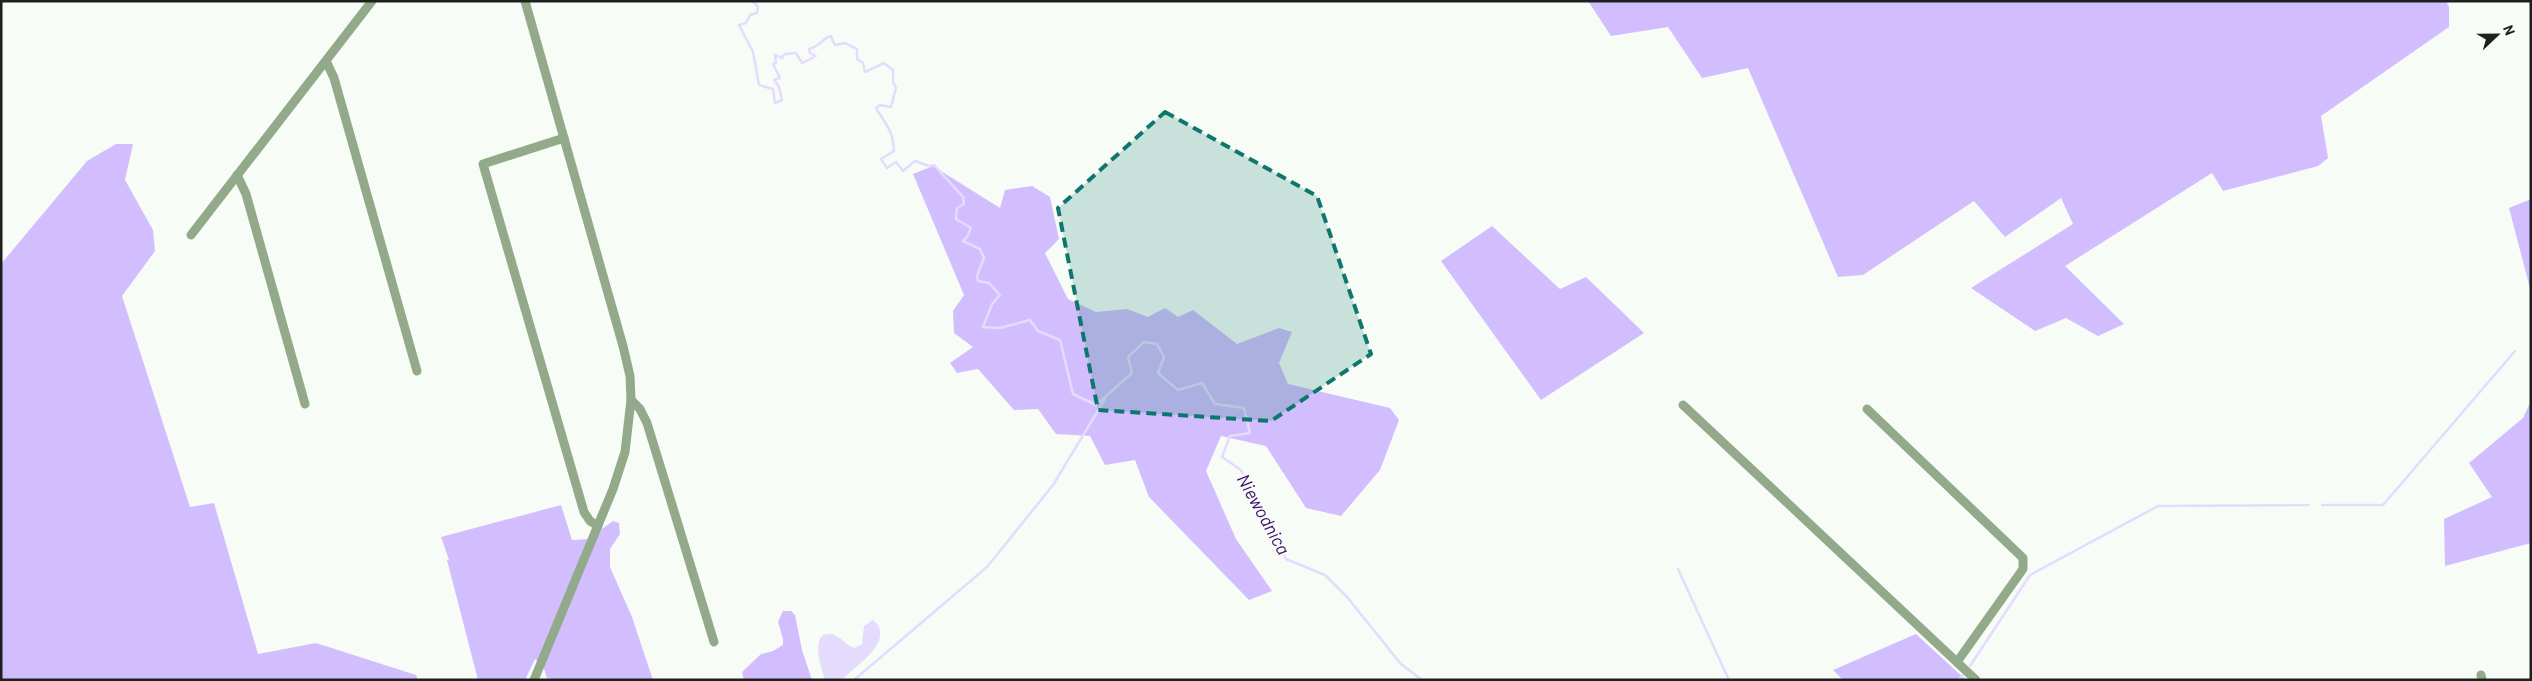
<svg xmlns="http://www.w3.org/2000/svg" width="2532" height="681" viewBox="0 0 2532 681" font-family="Barlow,sans-serif">
<style>
.green{fill:#d2befe}
.water{fill:#e5dbfd}
.lines{fill:none;stroke-linecap:round;stroke-linejoin:round}
.stream{stroke:#e5dbfd;stroke-width:2.5}
.street{stroke:#93aa8a;stroke-width:9}
.marked{fill:#0f766e;fill-opacity:0.2;stroke:#0f766e;stroke-width:4;stroke-dasharray:10 6;stroke-linejoin:round}
.labels{text-anchor:middle;dominant-baseline:central;stroke-width:4;stroke-linejoin:round;paint-order:stroke}
.water-label{font-size:18px;font-style:italic;fill:#3b0c6c;stroke:#f8fcf7}
</style>
<rect width="100%" height="100%" fill="#f8fcf7"/>
<g class="green">
<polygon points="1588,1 2446,1 2449,7 2449,27 2321,116 2328,158 2318,166 2223,191 2212,173 2065,266 2124,324 2098,336 2066,318 2035,331 1971,288 2073,224 2061,198 2005,237 1974,201 1863,275 1838,277 1748,68 1702,78 1668,27 1611,36"/>
<polygon points="116,144 133,144 125,180 153,230 155,251 122,296 190,507 214,503 258,654 316,643 416,675 418,680 1,680 1,264 87,161"/>
<polygon points="933,166 1000,208 1005,190 1032,186 1050,197 1059,239 1045,253 1068,299 1096,312 1127,309 1148,317 1165,308 1178,317 1193,310 1237,344 1279,328 1292,332 1279,363 1288,384 1390,408 1399,420 1380,470 1341,516 1306,508 1266,446 1221,436 1206,471 1236,539 1272,591 1249,600 1149,497 1135,460 1105,465 1090,436 1056,434 1038,409 1014,410 978,369 957,373 950,363 973,347 954,333 953,311 964,295 913,174"/>
<polygon points="2531,199 2531,292 2509,208"/>
<polygon points="1492,226 1560,289 1586,277 1644,333 1541,400 1441,261"/>
<polygon points="2531,401 2531,543 2445,566 2444,519 2492,497 2469,463 2523,418"/>
<polygon points="561,505 572,540 588,539 613,521 619,523 620,534 610,549 610,567 632,617 653,680 560,680 547,678 543,666 535,659 525,680 478,680 447,560 449,560 441,537"/>
<polygon points="783,611 791,611 795,615 802,650 812,680 744,680 742,672 761,654 773,651 783,645 783,639 778,622"/>
<polygon points="1916,634 1966,680 1843,680 1833,670"/>
</g>
<path class="water" d="M 873,620 C 896,639 859,664 845,677 L 840,680 L 825,680 C 822,670 808,630 832,634 C 840,636 847,646 855,648 L 862,644 L 864,626 Z"/>
<g class="lines">
<g class="stream">
<path d="M 753,1 L 758,7 L 757,13 L 750,15 L 746,23 L 739,25 L 753,52 L 759,85 L 773,89 L 775,103 L 782,100 L 779,87 L 774,80 L 780,78 L 773,64 L 776,63 L 775,55 L 782,58 L 785,54 L 796,53 L 802,63 L 816,56 L 810,53 L 809,49 C 822,46 822,38 831,36 L 835,45 L 845,43 L 857,49 L 857,59 L 863,63 L 865,72 L 884,63 L 893,70 L 893,82 L 896,88 L 891,107 L 880,105 L 876,108 C 886,125 893,130 894,151 L 881,159 L 887,168 L 896,162 L 903,171 L 915,161 L 929,166 L 934,165 L 963,197 L 964,204 L 957,208 L 956,219 L 971,228 L 967,237 L 963,241 L 980,249 L 984,258 L 977,276 L 978,281 L 989,283 L 1000,295 L 992,304 L 983,327 L 1000,328 L 1030,320 L 1038,331 L 1060,340 L 1073,394 L 1096,405 L 1132,373 L 1128,357 L 1144,342 L 1157,344 L 1164,357 L 1158,373 L 1178,390 L 1202,383 L 1215,404 L 1244,408 L 1250,433 L 1230,436 L 1222,457 L 1241,470 L 1286,559 L 1325,575 L 1347,597 L 1401,664 L 1422,680"/>
<polyline points="2322,505 2383,505 2515,351"/>
<polyline points="1678,569 1729,680"/>
<polyline points="1970,666 2030,575 2158,506 2308,505"/>
<polyline points="854,680 987,567 1053,485 1105,399"/>
<polyline points="1959,680 1963,674"/>
</g>
<g class="street">
<polyline points="525,1 623,346 630,376 631,400 625,452 613,489 534,680"/>
<polyline points="326,61 334,78 417,371"/>
<polyline points="564,138 483,164 584,512 590,521 598,526"/>
<polyline points="237,175 246,194 305,404"/>
<polyline points="191,235 372,1"/>
<polyline points="631,400 640,409 647,423 714,642"/>
<polyline points="1683,405 1976,680"/>
<polyline points="1867,409 2023,558 2023,569 1957,662"/>
<polyline points="2481,675 2482,680"/>
</g>
</g>
<path class="marked" d="M 1165,112 L 1317,196 L 1371,354 L 1271,421 L 1098,410 L 1058,208 Z"/>
<g class="labels">
<g class="water-label">
<text transform="translate(1264 514) rotate(61)">Niewodnica</text>
</g>
</g>
<rect width="2532" height="681" fill="none" stroke="#1e201e" stroke-width="5"/>
<g transform="translate(2497 35) rotate(68)" stroke="#f8fcf7" stroke-width="4" paint-order="stroke">
<path d="M0-4L9 19L0 12L-9 19Z" fill="#1e201e"/>
<text y="-8" font-size="14" font-weight="bold" text-anchor="middle" fill="#1e201e">N</text>
</g>
</svg>
